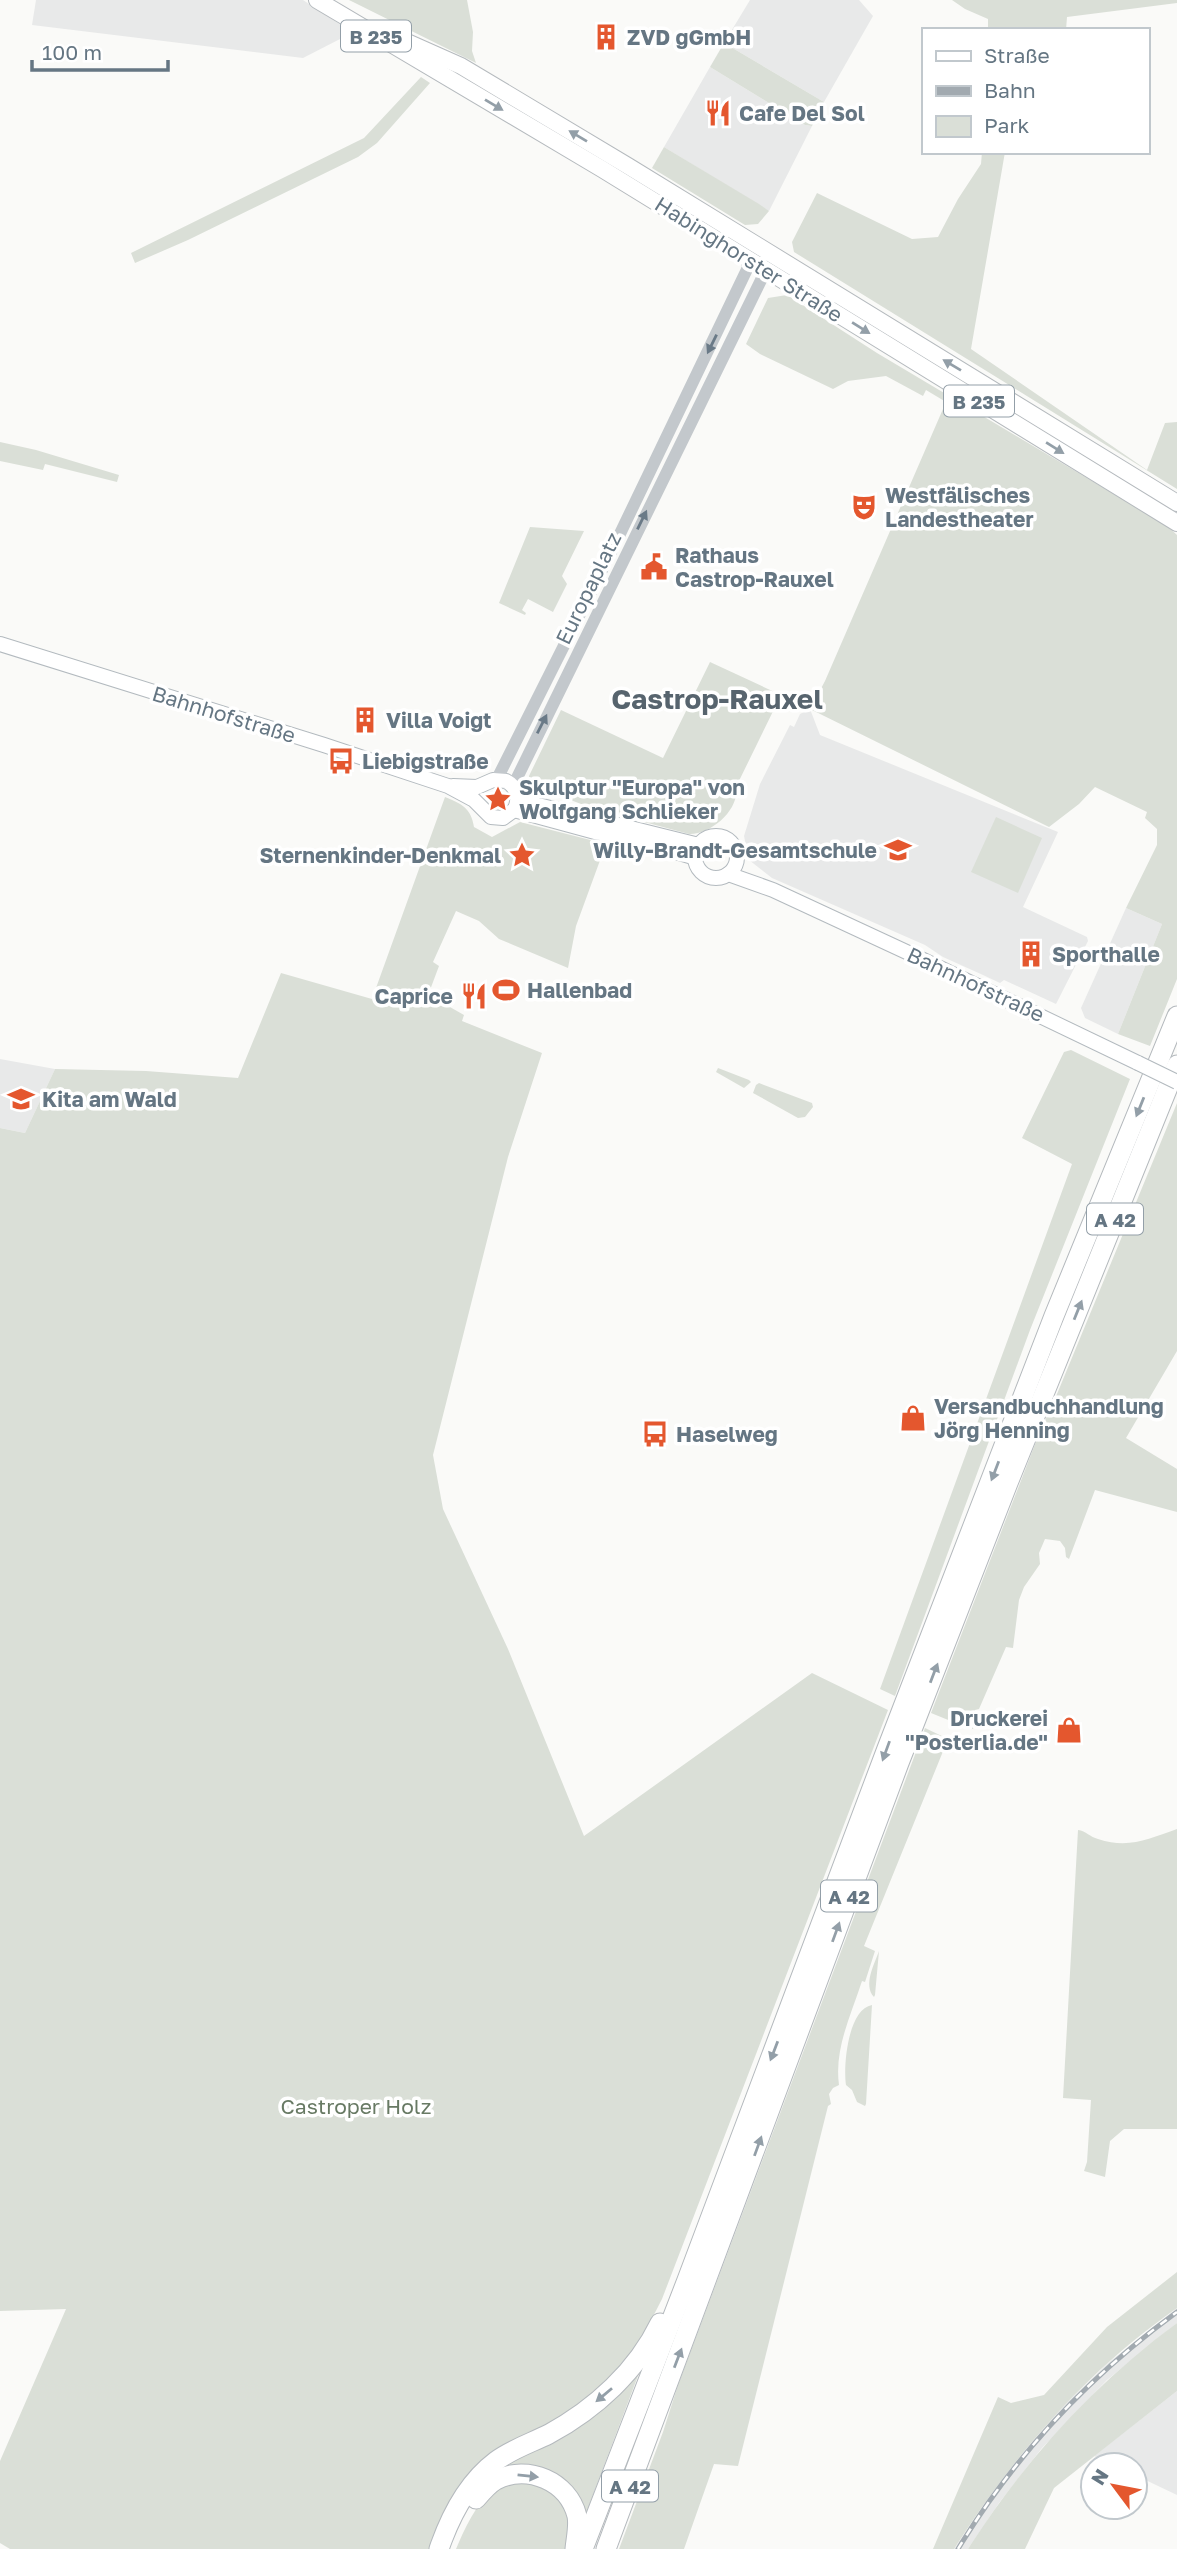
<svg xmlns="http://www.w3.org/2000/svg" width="1177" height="2549" viewBox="0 0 1177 2549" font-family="'Golos Text',sans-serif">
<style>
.built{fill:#e8e9e9}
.green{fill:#dadfd7}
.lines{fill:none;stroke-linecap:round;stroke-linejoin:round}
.secondary-casing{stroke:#b3babf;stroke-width:16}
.primary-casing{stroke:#b5babe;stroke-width:18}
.motorway-casing{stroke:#b4b9bd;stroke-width:21}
.tertiary{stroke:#c3c8cc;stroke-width:12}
.secondary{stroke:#fff;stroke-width:14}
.primary{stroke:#fff;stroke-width:16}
.motorway{stroke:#fff;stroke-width:19}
.rail-casing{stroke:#a2aab0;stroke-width:5}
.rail{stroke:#fff;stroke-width:2.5;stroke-dasharray:8;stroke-linecap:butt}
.secondary-bridge-casing{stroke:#b3babf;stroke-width:16;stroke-linecap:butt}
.secondary-bridge{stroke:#fff;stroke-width:14}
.oneway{fill:#939fa8}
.oneway2{fill:#6a7a87}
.labels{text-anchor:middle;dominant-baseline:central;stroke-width:7;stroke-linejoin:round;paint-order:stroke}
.shield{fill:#fff;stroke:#939fa8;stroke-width:2}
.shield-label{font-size:19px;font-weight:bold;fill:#657683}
.poi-label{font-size:21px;font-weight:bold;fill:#657683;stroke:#fff;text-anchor:start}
.street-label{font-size:21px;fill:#657683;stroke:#fff}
.park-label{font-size:21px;fill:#687a64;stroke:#fff}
.district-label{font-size:28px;font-weight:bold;fill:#57646e;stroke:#fff}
</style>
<rect width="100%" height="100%" fill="#fafaf8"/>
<g class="built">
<polygon points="36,0 303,0 344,27 346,33 342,38 303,58 32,25"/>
<polygon points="750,0 859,0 873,16 824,102 724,43"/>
<polygon points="710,67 805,125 812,126 769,211 664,147"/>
<polygon points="810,709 820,735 1058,832 1023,907 1087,937 1088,941 1056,1004 1004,980 1000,983 983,975 943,957 925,945 772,878 749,860 744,836 760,784 790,725 794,727 800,714"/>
<polygon points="1126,908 1162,924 1118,1034 1085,1018 1081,1008"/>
<polygon points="0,1059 55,1069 25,1133 0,1128"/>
<polygon points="1177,2308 1177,2323 1107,2380 1042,2448 999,2503 968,2549 954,2549 1001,2479 1054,2415 1108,2363"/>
<polygon points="1177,2391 1177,2495 1135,2475 1135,2465 1113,2465 1094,2456"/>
</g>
<g class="green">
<polygon points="349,0 467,0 473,32 472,51 476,63"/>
<polygon points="952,0 1177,0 1177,3 1067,17 1066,30 988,30 988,19 965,9"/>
<polygon points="724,43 824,102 812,126 805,125 710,67"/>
<polygon points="421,77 430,83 377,143 358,157 188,240 135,263 131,253 364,138"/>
<polygon points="664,147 759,204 769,211 758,224 745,225 652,168"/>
<polygon points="982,152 1005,152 971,349 1147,470 1165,423 1177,422 1177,489 794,252 792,242 817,193 912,239 938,237 958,199 981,164"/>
<polygon points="787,295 877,353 1166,525 1177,535 1177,979 1150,1046 1118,1034 1162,924 1126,908 1157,845 1157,829 1145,818 1147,812 1095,787 1079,804 1049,827 810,709 825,681 946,402 926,390 923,396 886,376 848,381 833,389 760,354 746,344 768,298"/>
<polygon points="0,442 36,450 119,475 117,482 45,464 43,470 0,461"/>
<polygon points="530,527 584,531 562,576 567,584 553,612 528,599 522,610 526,613 525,615 499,603"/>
<path d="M 710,662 L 781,695 L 736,787 C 740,810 710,835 689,834 L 592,808 L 565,798 L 537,795 L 528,789 L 529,776 L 561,710 L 663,758 Z"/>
<path d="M 445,797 C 462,804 471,808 474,827 L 492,837 L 520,822 L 606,844 L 576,926 L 568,968 L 499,939 L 479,921 L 456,911 L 433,962 L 439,966 L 430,990 L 434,998 L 464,1015 L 462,1021 L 542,1053 L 508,1157 L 433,1455 L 443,1509 L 508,1649 L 584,1836 L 812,1673 L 888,1710 L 662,2299 L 640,2342 L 627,2360 L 590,2397 L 561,2417 L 488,2458 L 431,2549 L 10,2549 L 0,2543 L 0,2461 L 66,2309 L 0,2311 L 0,1128 L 25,1133 L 55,1069 L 146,1071 L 238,1078 L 281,973 L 372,999 Z"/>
<polygon points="996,817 1042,838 1018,893 971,872"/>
<polygon points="1071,1050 1130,1079 1030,1330 895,1696 880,1689 1072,1164 1022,1138 1064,1052"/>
<polygon points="718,1068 749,1080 751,1082 744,1088 716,1072"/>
<polygon points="759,1083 812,1103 813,1107 805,1117 798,1118 753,1093 756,1085"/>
<polygon points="1177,1103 1177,1351 1126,1438 1177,1469 1177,1512 1095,1490 1069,1559 1066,1557 1065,1548 1060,1541 1045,1539 1039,1553 1040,1564 1024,1587 1019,1600 1013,1648 1006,1647 979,1709 975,1710 973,1729 968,1728 931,1713 1039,1434 1057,1394"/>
<path d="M 925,1728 L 948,1739 L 864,1946 L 875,1951 L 865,1982 L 862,1981 C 851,2015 834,2049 839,2085 L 833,2088 L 829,2094 L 831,2104 L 828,2106 L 738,2466 L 714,2464 L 684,2549 L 619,2549 L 663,2432 L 678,2385 Z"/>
<path d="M 1177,1829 L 1177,2129 L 1124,2129 L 1110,2141 L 1105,2177 L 1084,2171 L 1087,2162 L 1091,2100 L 1063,2098 L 1078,1830 C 1086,1831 1090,1837 1098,1839 C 1129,1849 1148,1839 1177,1829 Z"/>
<path d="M 879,1951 L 875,1995 L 874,1997 C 863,1985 874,1965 879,1951 Z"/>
<path d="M 872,2005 L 866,2104 L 865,2106 L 857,2102 L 852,2090 L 846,2085 C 843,2066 848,2009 872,2005 Z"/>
<path d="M 1177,2272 L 1177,2308 C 1085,2372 1014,2455 954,2549 L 933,2549 L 998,2397 L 1011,2403 L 1044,2395 L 1107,2327 Z"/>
<path d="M 1177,2323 L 1177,2391 L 1054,2488 L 1025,2549 L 968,2549 C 1024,2461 1093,2385 1177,2323 Z"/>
<polygon points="647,2352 582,2524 572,2494 494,2466 518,2452"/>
<path d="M 501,2483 L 541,2483 C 565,2507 576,2512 568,2549 L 456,2549 C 467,2523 478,2500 501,2483 Z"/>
</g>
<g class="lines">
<g class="secondary-casing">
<g id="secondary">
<polyline points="0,644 324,745 448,786 474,800 491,817 503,818 514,810"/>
<path d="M 453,786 L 477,787 L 493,780 L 506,781 C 517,787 520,797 515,809"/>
<polyline points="518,800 699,845"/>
<polyline points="514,810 595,832 625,837 696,858"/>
<circle cx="716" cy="857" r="21"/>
<polyline points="728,874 773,890 913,955 1138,1063"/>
</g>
</g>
<g class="primary-casing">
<g id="primary">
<polyline points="317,0 602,169 1177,523"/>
<polyline points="398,38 461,66 628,166 1177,503"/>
</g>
</g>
<g class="motorway-casing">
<g id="motorway">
<path d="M 476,2499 C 482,2492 489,2484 496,2480 C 528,2464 568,2481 577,2516 C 579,2526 576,2538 575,2549"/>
<path d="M 439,2549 C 450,2517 468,2482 496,2461 C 512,2449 531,2443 549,2434 C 595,2409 637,2371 660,2323"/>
<polyline points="583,2549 687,2280 886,1751 1054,1316 1177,1016"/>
<polyline points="606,2549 899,1763 1008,1483 1177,1065"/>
</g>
</g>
<g class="tertiary">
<polyline points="497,779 617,540 751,261"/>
<polyline points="513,786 766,270"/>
</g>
<use href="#secondary" class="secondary"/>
<use href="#primary" class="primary"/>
<use href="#motorway" class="motorway"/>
<g class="rail-casing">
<path id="rail" d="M 958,2549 C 1015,2455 1088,2377 1177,2312"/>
</g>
<use href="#rail" class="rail"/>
<g class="secondary-bridge-casing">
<polyline id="secondary-bridge" points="1138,1063 1177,1082"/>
</g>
<use href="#secondary-bridge" class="secondary-bridge"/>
</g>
<defs><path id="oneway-solid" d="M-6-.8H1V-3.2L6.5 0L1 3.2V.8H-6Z" transform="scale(1.75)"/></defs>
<g class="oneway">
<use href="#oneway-solid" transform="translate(494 105) rotate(31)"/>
<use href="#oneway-solid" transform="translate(578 136) rotate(-149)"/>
<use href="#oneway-solid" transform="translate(861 328) rotate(32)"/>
<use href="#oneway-solid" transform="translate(952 365) rotate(-149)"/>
<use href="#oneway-solid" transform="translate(1055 448) rotate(32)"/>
<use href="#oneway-solid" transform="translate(1140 1107) rotate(112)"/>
<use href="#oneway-solid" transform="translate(1078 1310) rotate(-68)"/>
<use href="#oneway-solid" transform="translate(995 1471) rotate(111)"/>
<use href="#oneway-solid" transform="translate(934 1673) rotate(-69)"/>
<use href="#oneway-solid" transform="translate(886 1751) rotate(110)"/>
<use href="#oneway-solid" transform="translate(836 1932) rotate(-70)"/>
<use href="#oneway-solid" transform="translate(774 2051) rotate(111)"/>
<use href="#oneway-solid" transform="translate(758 2146) rotate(-70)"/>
<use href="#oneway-solid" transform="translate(678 2358) rotate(-69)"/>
<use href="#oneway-solid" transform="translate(604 2395) rotate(140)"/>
<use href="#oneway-solid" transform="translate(528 2476) rotate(6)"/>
</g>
<g class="oneway2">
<use href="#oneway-solid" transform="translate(712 344) rotate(116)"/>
<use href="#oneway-solid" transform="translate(642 520) rotate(-64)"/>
<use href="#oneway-solid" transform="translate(542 724) rotate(-63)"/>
</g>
<defs>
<g id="building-bare" transform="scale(2.1)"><path d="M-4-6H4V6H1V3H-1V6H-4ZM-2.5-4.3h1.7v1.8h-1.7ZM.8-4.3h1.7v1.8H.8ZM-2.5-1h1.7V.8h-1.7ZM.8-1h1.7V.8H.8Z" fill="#e4572e" stroke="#fff" stroke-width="2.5" paint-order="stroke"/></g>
<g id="restaurant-bare" transform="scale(2.1)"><path d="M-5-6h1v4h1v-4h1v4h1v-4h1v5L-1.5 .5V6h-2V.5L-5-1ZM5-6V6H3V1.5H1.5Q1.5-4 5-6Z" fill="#e4572e" stroke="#fff" stroke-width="2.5" paint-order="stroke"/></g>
<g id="theatre-bare" transform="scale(2.1)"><path d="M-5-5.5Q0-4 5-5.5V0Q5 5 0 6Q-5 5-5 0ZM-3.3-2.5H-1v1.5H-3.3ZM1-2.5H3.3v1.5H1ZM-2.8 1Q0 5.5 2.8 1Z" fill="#e4572e" stroke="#fff" stroke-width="2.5" paint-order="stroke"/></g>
<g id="civic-bare" transform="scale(2.1)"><path d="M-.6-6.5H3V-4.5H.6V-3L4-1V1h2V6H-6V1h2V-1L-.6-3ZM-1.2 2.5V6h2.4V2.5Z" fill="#e4572e" stroke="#fff" stroke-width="2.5" paint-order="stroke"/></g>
<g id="bus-bare" transform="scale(2.1)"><path d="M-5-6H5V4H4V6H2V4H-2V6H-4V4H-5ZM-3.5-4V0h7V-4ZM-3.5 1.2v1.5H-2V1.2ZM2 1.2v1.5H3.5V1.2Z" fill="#e4572e" stroke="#fff" stroke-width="2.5" paint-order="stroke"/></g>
<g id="sight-bare" transform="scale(2.1)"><path d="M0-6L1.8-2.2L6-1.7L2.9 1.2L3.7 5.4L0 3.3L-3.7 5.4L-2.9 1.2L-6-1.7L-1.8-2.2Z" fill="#e4572e" stroke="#fff" stroke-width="2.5" paint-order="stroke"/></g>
<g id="school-bare" transform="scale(2.1)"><path d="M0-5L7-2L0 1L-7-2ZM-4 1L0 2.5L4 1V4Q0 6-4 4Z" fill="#e4572e" stroke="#fff" stroke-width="2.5" paint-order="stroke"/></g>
<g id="stadium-bare" transform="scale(2.1)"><path d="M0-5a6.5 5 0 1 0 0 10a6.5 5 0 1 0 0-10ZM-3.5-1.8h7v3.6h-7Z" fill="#e4572e" stroke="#fff" stroke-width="2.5" paint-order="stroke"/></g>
<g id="shop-bare" transform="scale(2.1)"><path d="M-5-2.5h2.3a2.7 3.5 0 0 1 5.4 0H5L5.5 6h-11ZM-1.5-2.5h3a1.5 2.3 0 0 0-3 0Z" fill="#e4572e" stroke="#fff" stroke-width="2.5" paint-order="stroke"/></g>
</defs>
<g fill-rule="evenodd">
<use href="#building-bare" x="606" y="37"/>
<use href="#restaurant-bare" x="718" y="113"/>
<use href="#theatre-bare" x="864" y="507"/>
<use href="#civic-bare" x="654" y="567"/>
<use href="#building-bare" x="365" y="720"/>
<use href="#bus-bare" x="341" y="761"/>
<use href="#sight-bare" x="498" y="799"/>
<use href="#school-bare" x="898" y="850"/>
<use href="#sight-bare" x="522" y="855"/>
<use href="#building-bare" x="1031" y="954"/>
<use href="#stadium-bare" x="506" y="990"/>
<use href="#restaurant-bare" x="474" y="996"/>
<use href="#school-bare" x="21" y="1099"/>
<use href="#shop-bare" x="913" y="1418"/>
<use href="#bus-bare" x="655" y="1434"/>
<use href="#shop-bare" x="1069" y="1730"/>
</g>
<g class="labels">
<g class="shield">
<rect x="341" y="20.5" width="70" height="31" rx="5"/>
<rect x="944" y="385.5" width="70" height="31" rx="5"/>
<rect x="1087" y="1203.5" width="56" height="31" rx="5"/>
<rect x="821" y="1880.5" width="56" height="31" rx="5"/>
<rect x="602" y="2470.5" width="56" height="31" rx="5"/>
</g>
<g class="shield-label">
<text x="376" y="36">B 235</text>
<text x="979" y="401">B 235</text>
<text x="1115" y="1219">A 42</text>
<text x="849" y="1896">A 42</text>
<text x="630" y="2486">A 42</text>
</g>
<g class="poi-label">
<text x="627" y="37">ZVD gGmbH</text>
<text x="739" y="113">Cafe Del Sol</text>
<text x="885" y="495">Westfälisches<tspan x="885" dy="24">Landestheater</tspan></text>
<text x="675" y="555">Rathaus<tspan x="675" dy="24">Castrop-Rauxel</tspan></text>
<text x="386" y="720">Villa Voigt</text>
<text x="362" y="761">Liebigstraße</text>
<text x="519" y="787">Skulptur "Europa" von<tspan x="519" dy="24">Wolfgang Schlieker</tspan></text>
<text x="877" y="850" text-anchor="end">Willy-Brandt-Gesamtschule</text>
<text x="501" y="855" text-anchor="end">Sternenkinder-Denkmal</text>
<text x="1052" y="954">Sporthalle</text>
<text x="527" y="990">Hallenbad</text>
<text x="453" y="996" text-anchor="end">Caprice</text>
<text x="42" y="1099">Kita am Wald</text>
<text x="934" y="1406">Versandbuchhandlung<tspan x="934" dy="24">Jörg Henning</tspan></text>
<text x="676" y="1434">Haselweg</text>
<text x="1048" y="1718" text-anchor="end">Druckerei<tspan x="1048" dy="24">"Posterlia.de"</tspan></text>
</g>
<g class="street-label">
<text transform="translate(749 259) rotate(32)">Habinghorster Straße</text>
<text transform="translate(588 588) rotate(-64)">Europaplatz</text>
<text transform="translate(224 714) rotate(17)">Bahnhofstraße</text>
<text transform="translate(976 984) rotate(25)">Bahnhofstraße</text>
</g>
<g class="park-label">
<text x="356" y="2106">Castroper Holz</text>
</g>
<g class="district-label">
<text x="717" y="698">Castrop-Rauxel</text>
</g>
</g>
<rect x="922" y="28" width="228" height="126" fill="#ffffff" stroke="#c1c8cd" stroke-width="2"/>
<rect x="936" y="51" width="35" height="10" fill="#ffffff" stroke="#c1c8cd" stroke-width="2"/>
<text x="984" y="63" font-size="21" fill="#657683">Straße</text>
<rect x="936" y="86" width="35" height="10" fill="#a2aab0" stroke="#c1c8cd" stroke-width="2"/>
<text x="984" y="98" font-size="21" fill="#657683">Bahn</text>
<rect x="936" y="116" width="35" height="21" fill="#dadfd7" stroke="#c1c8cd" stroke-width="2"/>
<text x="984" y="133" font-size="21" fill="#657683">Park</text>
<g transform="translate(1114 2486) rotate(302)"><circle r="33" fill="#ffffff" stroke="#c1c8cd" stroke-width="2"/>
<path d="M0-5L12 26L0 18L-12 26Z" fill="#e4572e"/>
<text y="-10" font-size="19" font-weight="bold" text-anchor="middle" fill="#657683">N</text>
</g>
<path d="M32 60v10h136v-10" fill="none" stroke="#657683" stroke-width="3.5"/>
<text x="42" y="60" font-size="21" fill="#657683" stroke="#ffffff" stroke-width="5" paint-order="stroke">100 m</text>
</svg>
